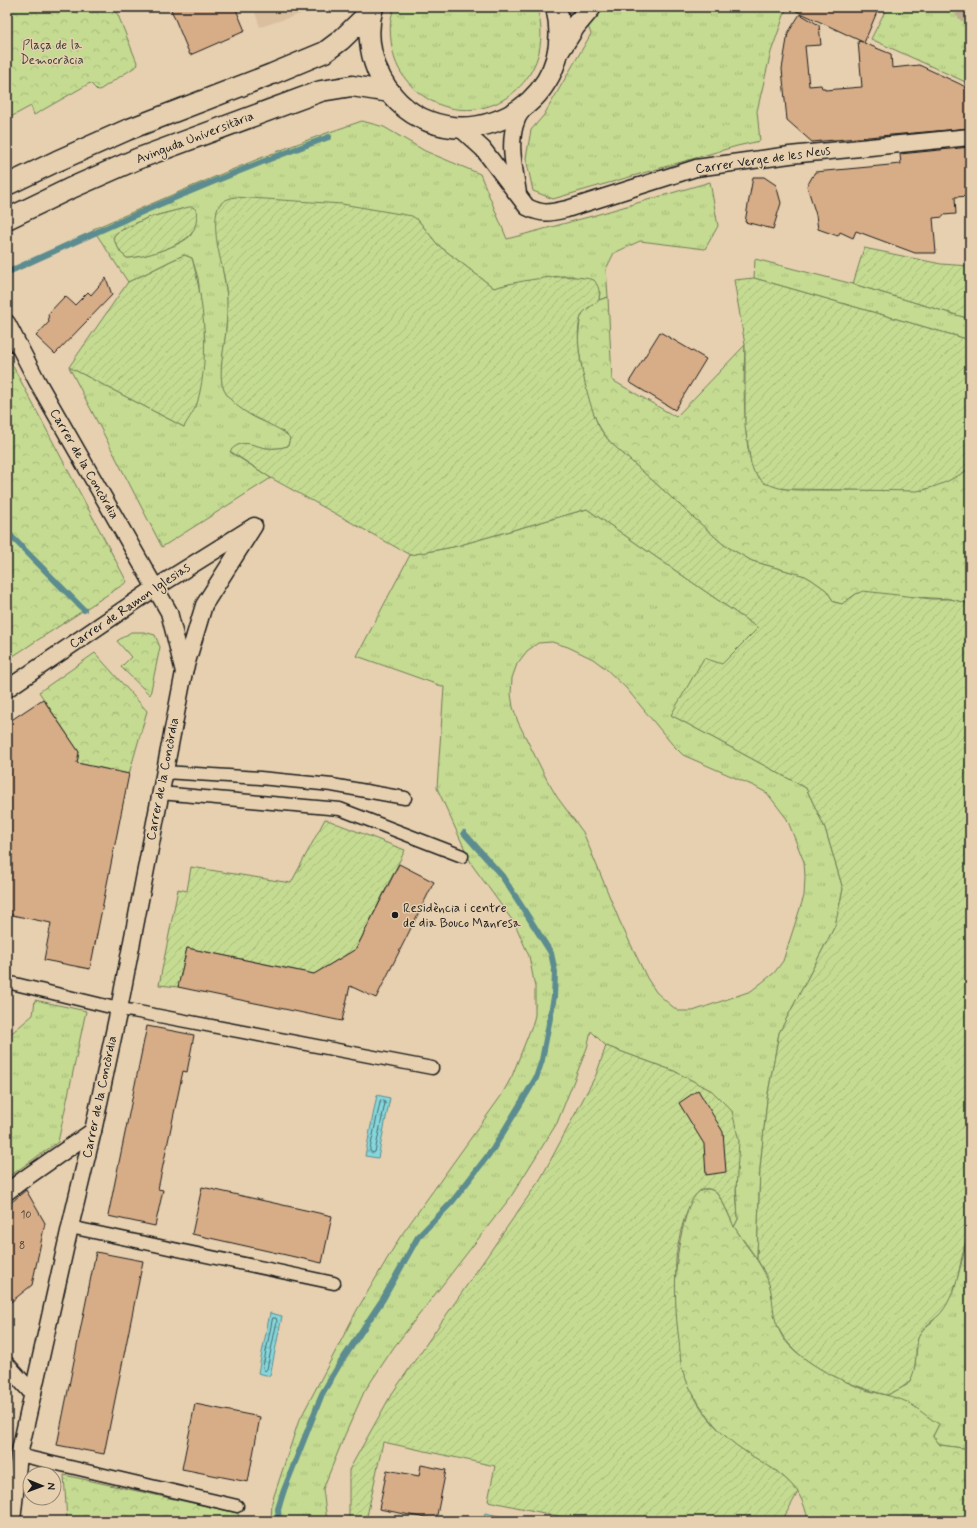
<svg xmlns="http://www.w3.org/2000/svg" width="977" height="1528" viewBox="0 0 977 1528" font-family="Mynerve,sans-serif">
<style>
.built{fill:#dabf9f}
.grass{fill:url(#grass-tufts);stroke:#707c56;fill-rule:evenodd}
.forest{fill:url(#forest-crowns);stroke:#707c56}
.garden{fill:url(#garden-furrows);stroke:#707c56}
.water{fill:url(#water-ripples);stroke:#5c8c8f}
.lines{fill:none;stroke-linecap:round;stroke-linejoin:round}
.shore{stroke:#466769;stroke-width:1}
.stream{stroke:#5c8c8f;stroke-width:6}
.building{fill:#d7ad88;stroke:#1c1c1c}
.trunk-tunnel{stroke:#beac92;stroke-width:22;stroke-dasharray:22 11;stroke-linecap:butt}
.pedestrian-casing{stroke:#1c1c1c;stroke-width:15}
.minor-casing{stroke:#1c1c1c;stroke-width:19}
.tertiary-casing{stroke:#1c1c1c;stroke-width:23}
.pedestrian{stroke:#e6d0b0;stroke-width:12}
.minor{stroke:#e6d0b0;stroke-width:16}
.tertiary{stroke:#e6d0b0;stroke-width:20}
.poi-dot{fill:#1c1c1c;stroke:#e6d0b0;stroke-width:1.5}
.labels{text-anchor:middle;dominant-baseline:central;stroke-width:3;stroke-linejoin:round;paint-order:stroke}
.number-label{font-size:11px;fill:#4b4037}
.park-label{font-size:13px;fill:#3e4233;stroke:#e6d0b0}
.street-label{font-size:13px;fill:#1c1c1c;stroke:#e6d0b0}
.poi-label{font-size:13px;fill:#1c1c1c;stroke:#e6d0b0;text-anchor:start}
</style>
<defs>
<pattern id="grass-tufts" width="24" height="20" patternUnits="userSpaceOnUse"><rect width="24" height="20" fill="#c4db91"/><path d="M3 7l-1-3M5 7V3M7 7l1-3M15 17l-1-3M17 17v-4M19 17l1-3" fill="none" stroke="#a8bb7c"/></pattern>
<pattern id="forest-crowns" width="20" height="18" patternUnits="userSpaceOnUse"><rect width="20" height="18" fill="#c4db91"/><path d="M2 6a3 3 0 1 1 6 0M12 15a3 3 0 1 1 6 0" fill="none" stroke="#a8bb7c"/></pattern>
<pattern id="garden-furrows" width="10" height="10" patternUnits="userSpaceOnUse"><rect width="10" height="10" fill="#c4db91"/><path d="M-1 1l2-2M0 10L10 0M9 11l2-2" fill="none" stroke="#a8bb7c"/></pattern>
<pattern id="water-ripples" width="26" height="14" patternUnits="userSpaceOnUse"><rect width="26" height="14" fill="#86d7dc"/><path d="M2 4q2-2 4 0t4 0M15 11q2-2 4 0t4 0" fill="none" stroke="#73b8bc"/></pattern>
</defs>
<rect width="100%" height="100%" fill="#e6d0b0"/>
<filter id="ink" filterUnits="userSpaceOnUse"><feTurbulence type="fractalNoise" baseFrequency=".025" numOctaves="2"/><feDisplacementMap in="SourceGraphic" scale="8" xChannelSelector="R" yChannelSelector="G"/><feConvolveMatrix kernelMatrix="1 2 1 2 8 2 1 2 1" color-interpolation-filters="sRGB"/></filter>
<g filter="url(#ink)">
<polygon class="built" points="253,7 316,7 307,12 260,27"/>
<g class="grass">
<path d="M 395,7 L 536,7 C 542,21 542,37 539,52 C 525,106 462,128 418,92 C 406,82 396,68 393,52 C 390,39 388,19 395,7 Z"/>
<polygon points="581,7 787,7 771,52 757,111 760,141 737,146 553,199 533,191 526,158 531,130 544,115 591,34"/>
<polygon points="887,7 970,7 970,84 871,39"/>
<path d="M 362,121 L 384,127 L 425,151 L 480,174 L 507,239 L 592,216 L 710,182 L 718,226 L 705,249 L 640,241 L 614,253 L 606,269 L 608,297 L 599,300 L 600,292 L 573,276 L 558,276 L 510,284 L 494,288 L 438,245 L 418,220 L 217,211 C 216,240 223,268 227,296 C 228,306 227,317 226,327 C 226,344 216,379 226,393 C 234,403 244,412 256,418 C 268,424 281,427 290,438 L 288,446 C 281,448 274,449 266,448 C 252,446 241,438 230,452 L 271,478 L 162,547 L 69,367 L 184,427 L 205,341 L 198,278 L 192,258 L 184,255 C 164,263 147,274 128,282 L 93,229 C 182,191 270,151 362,121 ZM 185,208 L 197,214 C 196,221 195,229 191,235 C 182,246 141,258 127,258 L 121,253 L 115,242 L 123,229 L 147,218 Z"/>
<polygon points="755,259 853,284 970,319 970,340 754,278"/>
<path d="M 587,509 L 758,628 L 671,715 L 806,788 L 825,828 L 843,889 L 835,926 L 779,1033 L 767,1099 L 760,1169 L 757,1259 L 734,1227 L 738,1219 L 732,1111 L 712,1091 L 674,1071 L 606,1046 L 591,1031 L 587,1048 L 557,1123 L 510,1198 L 394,1347 L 364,1392 L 344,1437 L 323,1489 L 327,1521 L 271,1521 L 272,1502 L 298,1423 L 357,1310 L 400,1237 L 501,1096 L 512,1076 L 533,1023 L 535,1015 L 535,987 L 529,956 L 515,924 L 472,865 L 437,788 L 444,687 L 357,656 L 410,555 L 453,547 ZM 552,642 L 568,647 L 593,659 L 605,668 L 626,688 L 672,744 L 683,755 L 754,786 L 767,793 L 787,819 L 804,862 L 805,877 L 804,896 L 783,961 L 774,973 L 751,991 L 693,1011 L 678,1011 L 667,1002 L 656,992 L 647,978 L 620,922 L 583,832 L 557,797 L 547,780 L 518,722 L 513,707 L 511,694 L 512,678 L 517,664 L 527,651 L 538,643 Z"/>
<polygon points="35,1000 86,1011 58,1142 7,1178 7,1037 33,1015"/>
<polygon points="970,1230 970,1449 940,1445 933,1436 939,1424 887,1395 907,1385 911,1379 915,1365 918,1337 922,1330 933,1321 954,1291"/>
</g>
<g class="forest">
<polygon points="7,7 112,7 118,15 138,65 98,91 90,83 34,115 31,106 7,119"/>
<path d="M 608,297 L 612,380 L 676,417 L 745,345 C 744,369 741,463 759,478 C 769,486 784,489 796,490 L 924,490 L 945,482 L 970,468 L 970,604 L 950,599 L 856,594 L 842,604 L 834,602 L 826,590 L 812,580 L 805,576 L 752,561 L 724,545 L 611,443 C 587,416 583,376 578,342 L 580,320 L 582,313 L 599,300 Z"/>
<polygon points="7,355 127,582 7,660"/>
<polygon points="131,632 144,632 155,635 160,647 150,695 121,667 131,657 117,641"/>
<polygon points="95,653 147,711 129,774 77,763 79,752 39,692"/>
<path d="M 707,1189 C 709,1189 713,1190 715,1192 C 724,1201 728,1215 734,1226 C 745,1246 761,1261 769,1283 C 775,1301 772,1319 782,1336 C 797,1360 839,1380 866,1390 C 879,1394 894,1396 907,1402 C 918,1408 928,1418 939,1424 L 933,1436 L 940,1445 L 970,1449 L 970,1515 L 948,1521 L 808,1521 C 801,1480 777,1473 746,1452 C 734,1445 723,1435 714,1424 C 701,1408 688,1389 682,1369 C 680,1360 680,1349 678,1339 C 673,1298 674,1256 686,1216 C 688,1209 689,1202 694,1196 C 697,1192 702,1190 707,1189 Z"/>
<polygon points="64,1475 238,1513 239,1519 226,1521 67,1521"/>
</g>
<g class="garden">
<path d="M 235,197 L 342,204 L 412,216 L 418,220 L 438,245 L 494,288 C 521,280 567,272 594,280 C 599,287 600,291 599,300 C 594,305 587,307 583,313 C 570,331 587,397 595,417 C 598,427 604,435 611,443 L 724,545 L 752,561 L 805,576 L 812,580 L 826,590 L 834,602 L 842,604 L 856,594 L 863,591 L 932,599 L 950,599 L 970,604 L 970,1230 C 960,1252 961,1277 950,1298 C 947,1305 943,1311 938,1316 C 931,1322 923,1327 919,1336 C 916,1341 916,1348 916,1354 C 914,1381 911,1384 887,1395 C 850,1386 789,1362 776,1322 C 773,1313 773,1302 771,1292 C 769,1280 763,1269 757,1259 L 760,1169 L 767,1099 L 779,1033 L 835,926 L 843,889 L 825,828 L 806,788 L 671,715 L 704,658 L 722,664 L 758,628 L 587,509 L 453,547 L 410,555 L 271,478 L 230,451 C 243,438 250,445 266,448 C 274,449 281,448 288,446 L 290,438 C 283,430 276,428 267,423 C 251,416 232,406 224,390 C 217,376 225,345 226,330 C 227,320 227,309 227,299 C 226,270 211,240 217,211 C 219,202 226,199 235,197 Z"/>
<path d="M 189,207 L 193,207 L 196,210 C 198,217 196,228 191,234 C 181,246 143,258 127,258 L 121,253 L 113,238 L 116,233 L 147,218 Z"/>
<polygon points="864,248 941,264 970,266 970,319 853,284"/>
<path d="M 184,255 L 192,258 C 204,303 210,354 198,400 C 196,409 188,419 184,427 L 69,367 L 128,282 C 147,274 165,263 184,255 Z"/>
<path d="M 754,278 L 970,340 L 970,468 C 955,479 935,488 917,491 L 788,489 L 779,488 L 764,483 L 754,472 L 751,464 L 745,426 L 745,345 L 734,280 Z"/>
<polygon points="325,819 405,850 356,949 314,974 187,948 178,987 159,985 178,889 187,891 191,867 291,883"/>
<path d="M 606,1046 L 674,1071 L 712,1091 L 732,1111 L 739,1141 L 736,1191 L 738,1219 L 734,1227 C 731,1219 721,1195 714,1191 C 689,1175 677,1245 676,1259 C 675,1286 675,1313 679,1340 C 680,1350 680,1360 682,1370 C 685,1377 688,1385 692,1392 C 703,1416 724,1438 746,1452 C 767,1466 781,1471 798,1492 L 782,1521 L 581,1521 L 488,1501 L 495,1466 L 383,1442 L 366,1521 L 349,1521 L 349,1470 L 391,1395 L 541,1178 L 596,1075 Z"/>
</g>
<g class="water">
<polygon points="377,1095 390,1098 378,1158 365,1156"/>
<polygon points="270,1313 282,1316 270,1376 258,1373"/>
<polygon points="485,1513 522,1521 483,1521"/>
</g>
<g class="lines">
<g class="shore">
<polygon points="381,1100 384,1101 385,1103 375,1152 373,1153 370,1151"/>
<polygon points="273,1318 276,1318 277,1321 267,1369 265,1371 263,1368"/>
</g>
<g class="stream">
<path d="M 8,272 C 114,224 219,176 329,137"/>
<polyline points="7,532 84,610"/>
<polyline points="279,1521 278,1509 284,1490 322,1394 339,1365 383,1299 418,1237 452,1202 493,1149 536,1078 542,1060 554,997 555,972 551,953 524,910 502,876 464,833"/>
</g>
</g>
<g class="building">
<polygon points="170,7 235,7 245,31 190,55"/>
<polygon points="788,7 879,7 864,43 891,54 892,68 919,65 960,84 970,90 970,128 812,142 787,120 782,69 788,33 800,14 819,25 821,45 805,46 809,86 821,85 822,88 825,88 825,90 862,87 858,41 863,42"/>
<polygon points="970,147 970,196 955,197 956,214 943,215 943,217 933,218 936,253 915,253 856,231 853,238 840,232 838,236 818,229 816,215 807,186 815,172 901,164 900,154"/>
<polygon points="753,177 764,177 776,185 781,203 773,229 745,222"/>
<polygon points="106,278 112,295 55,354 36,336 49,322 48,314 65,296 75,305 88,292 91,295"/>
<polygon points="660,332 706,359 675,410 629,382"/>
<polygon points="43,699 79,752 77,763 129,774 90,969 44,960 51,923 7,914 7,723"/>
<polygon points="399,864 434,882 376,998 350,986 342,1021 178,987 187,948 314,974 356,949"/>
<polygon points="147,1026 194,1035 187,1072 183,1071 158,1189 163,1190 155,1226 108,1216"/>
<polygon points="698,1090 723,1132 726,1172 706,1175 704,1144 679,1103"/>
<polygon points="202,1187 332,1216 322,1263 192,1234"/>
<polygon points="26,1190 45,1223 32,1285 7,1305 7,1206"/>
<polygon points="96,1252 143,1261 104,1454 57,1445"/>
<polygon points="195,1404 260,1417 248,1482 182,1469"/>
<polygon points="421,1465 446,1470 436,1520 379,1509 387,1470 419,1476"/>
</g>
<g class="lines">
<polyline class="trunk-tunnel" points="963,7 970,14"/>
<g class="pedestrian-casing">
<g id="pedestrian">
<polyline points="164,772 260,778 332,785 405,798"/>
<polyline points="160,793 340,809 462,856"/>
<polyline points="7,982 119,1009 133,1011 432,1068"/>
<polyline points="70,1227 334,1283"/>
<polyline points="19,1455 237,1506"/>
</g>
</g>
<g class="minor-casing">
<g id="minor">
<path d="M 460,128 L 483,149 L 527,207 C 543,215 550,213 567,209 L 696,168 L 790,155 L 970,137"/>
<path d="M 518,194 C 515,170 507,142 517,119 C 519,114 523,110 526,105"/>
<polyline points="7,323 37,381 169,612 184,672"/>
<polyline points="7,689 155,588 251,528"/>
<polyline points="7,1192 24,1179 93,1131"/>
<polyline points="7,1365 33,1394"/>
<polyline points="12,1521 19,1455 70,1227 93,1131 119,1009 184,672 204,605 254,526"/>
</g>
</g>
<g class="tertiary-casing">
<g id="tertiary">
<path d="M 373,7 C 367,27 369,50 377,70 C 424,177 585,122 556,7"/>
<polyline points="559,51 575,26 591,7"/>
<polyline points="7,185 57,161 127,130 272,74 325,52 341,40 372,10"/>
<polyline points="7,219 69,189 137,159 321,91 352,86 390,92"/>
</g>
</g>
<use href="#pedestrian" class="pedestrian"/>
<use href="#minor" class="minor"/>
<use href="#tertiary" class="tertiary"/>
</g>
</g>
<circle class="poi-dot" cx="395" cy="915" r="4"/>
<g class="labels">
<g class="number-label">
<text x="26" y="1215">10</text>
<text x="22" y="1246">8</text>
</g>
<g class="park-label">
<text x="52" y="45">Plaça de la<tspan x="52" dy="15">Democràcia</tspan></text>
</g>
<g class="street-label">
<text transform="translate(195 138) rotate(-21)">Avinguda Universitària</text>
<text transform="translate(763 160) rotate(-8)">Carrer Verge de les Neus</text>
<text transform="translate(84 464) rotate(60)">Carrer de la Concòrdia</text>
<text transform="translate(130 606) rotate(-34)">Carrer de Ramon Iglesias</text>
<text transform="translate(163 779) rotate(-79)">Carrer de la Concòrdia</text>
<text transform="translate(100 1097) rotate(-78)">Carrer de la Concòrdia</text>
</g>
<g class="poi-label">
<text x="403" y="908">Residència i centre<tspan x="403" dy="15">de dia Bouco Manresa</tspan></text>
</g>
</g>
<rect width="977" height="1528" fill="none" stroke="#e6d0b0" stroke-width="24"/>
<rect x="12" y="12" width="953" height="1504" fill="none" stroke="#1c1c1c" stroke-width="1.5" filter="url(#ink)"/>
<g transform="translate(42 1486) rotate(91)"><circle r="19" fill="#e6d0b0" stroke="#958875"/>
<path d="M0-3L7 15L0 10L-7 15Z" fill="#1c1c1c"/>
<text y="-6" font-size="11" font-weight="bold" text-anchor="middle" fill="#1c1c1c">N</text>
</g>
</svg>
